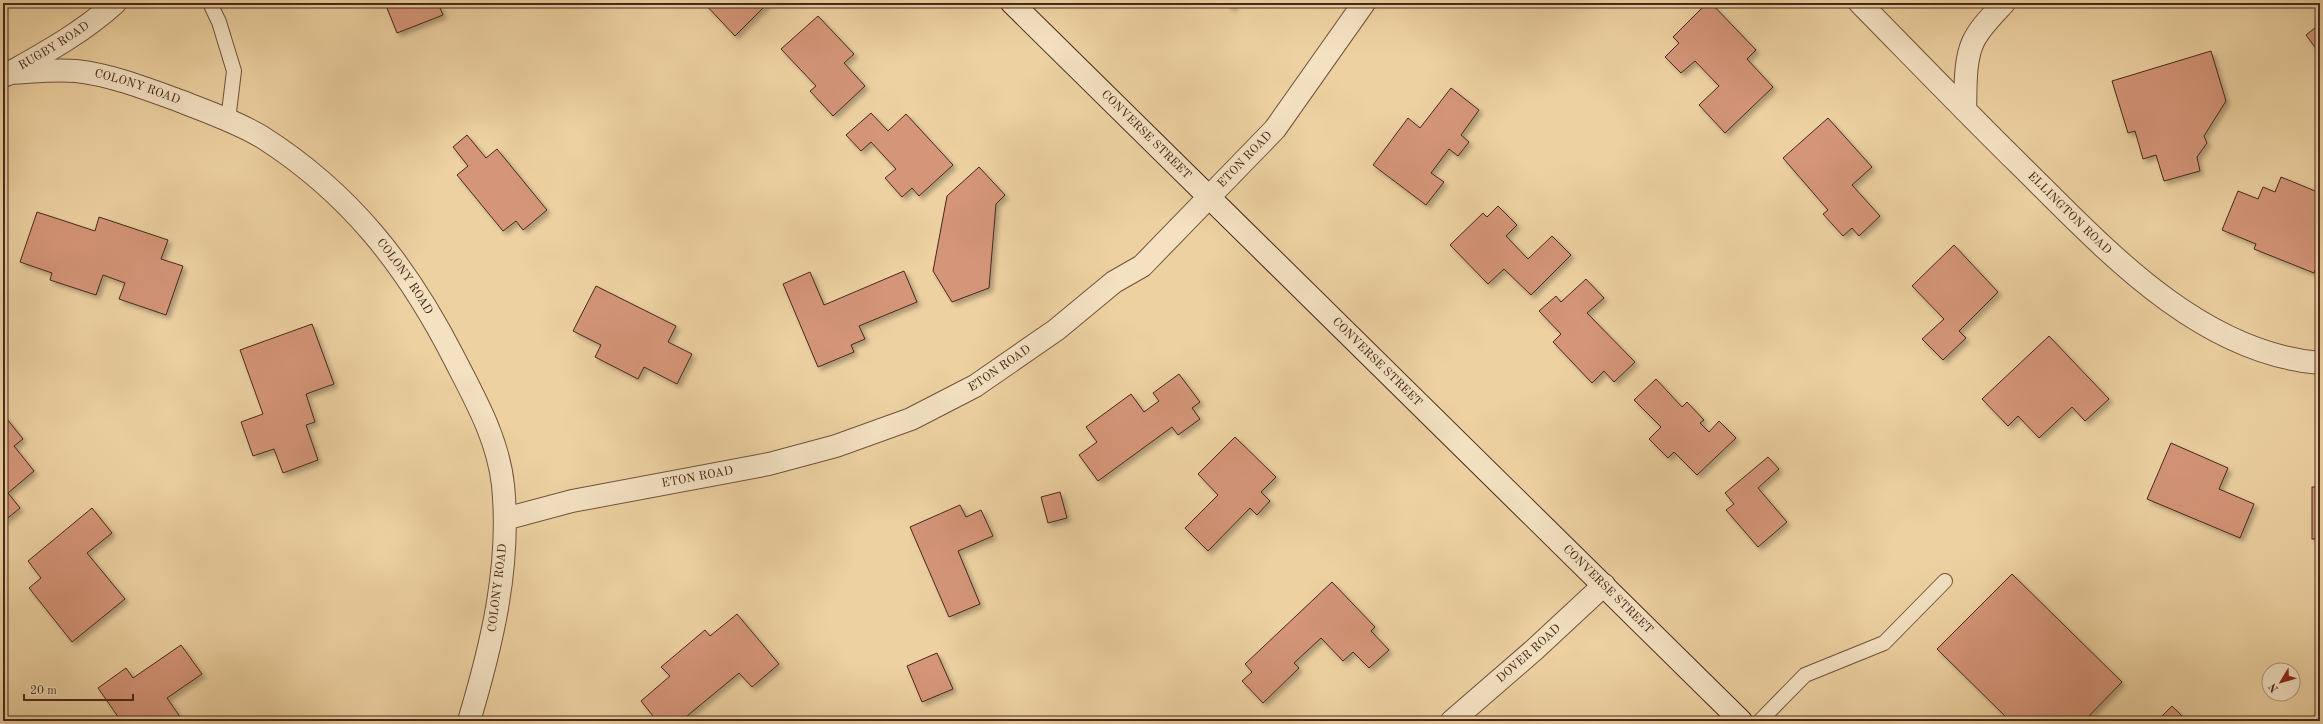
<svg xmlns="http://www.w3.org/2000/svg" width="2323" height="724" viewBox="0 0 2323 724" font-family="'Old Standard TT',serif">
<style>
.building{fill:#d49578;stroke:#47281a;filter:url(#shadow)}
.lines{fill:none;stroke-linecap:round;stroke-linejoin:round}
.service-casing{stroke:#70523c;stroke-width:16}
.minor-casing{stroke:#70523c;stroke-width:24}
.secondary-casing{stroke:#47281a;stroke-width:24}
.service{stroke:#f3e1c2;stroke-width:14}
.minor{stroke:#f3e1c2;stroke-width:22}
.secondary{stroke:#f3e1c2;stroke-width:22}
.labels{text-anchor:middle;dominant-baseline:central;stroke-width:3;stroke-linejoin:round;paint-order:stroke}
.street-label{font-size:12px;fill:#47281a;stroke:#f3e1c2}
</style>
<defs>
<filter id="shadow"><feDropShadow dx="3.5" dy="3.5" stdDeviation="2" flood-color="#0004"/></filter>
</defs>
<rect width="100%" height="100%" fill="#edd1a1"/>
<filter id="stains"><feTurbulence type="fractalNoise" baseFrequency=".005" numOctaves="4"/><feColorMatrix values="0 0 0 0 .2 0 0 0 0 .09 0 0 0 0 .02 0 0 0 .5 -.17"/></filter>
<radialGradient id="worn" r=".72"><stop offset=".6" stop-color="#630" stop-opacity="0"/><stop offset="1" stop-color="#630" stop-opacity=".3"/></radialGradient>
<g class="building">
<polygon points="385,3 438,3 443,15 397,33"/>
<polygon points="704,3 768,3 735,36"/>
<polygon points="1226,3 1235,3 1232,8"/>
<polygon points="1707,3 1711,3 1756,50 1747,59 1773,87 1725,133 1699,105 1719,86 1695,61 1681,73 1665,57 1679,43 1673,37"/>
<polygon points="818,16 854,54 844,63 865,86 833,116 810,91 816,86 781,49"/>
<polygon points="2320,24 2320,54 2306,35"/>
<polygon points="2211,51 2226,101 2204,136 2207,143 2197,157 2200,171 2164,181 2156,155 2143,159 2135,131 2128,133 2112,81"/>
<polygon points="1451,88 1479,110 1461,135 1469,142 1458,156 1449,149 1431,173 1444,182 1426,205 1373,165 1408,118 1420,128"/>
<polygon points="871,113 888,131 906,114 953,165 919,196 912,188 902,197 885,178 896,169 871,142 861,151 846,135"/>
<polygon points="1828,118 1872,167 1852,185 1880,216 1859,236 1852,228 1843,236 1823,214 1828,210 1783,158"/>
<polygon points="467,135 486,158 497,149 547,210 523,230 516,221 503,231 457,175 468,166 453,147"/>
<polygon points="979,167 1005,195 996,204 989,288 952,302 933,271 947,196"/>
<polygon points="2281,177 2320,193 2318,230 2320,230 2320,263 2318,263 2314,273 2254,249 2256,244 2222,230 2238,191 2258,199 2263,187 2275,192"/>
<polygon points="1498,206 1517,225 1506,236 1528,259 1552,236 1571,255 1531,295 1504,269 1488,284 1450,245 1483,213 1487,217"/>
<polygon points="37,212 95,231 99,217 168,240 161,259 183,266 166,315 119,299 125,283 103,275 96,295 50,280 52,273 20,262"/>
<polygon points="1954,245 1998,292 1959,331 1966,338 1943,360 1922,339 1944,319 1912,286"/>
<polygon points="904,271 917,302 859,326 865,339 851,345 854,352 818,367 783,284 810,272 824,305"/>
<polygon points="1586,279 1604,298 1587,313 1635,362 1614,382 1604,371 1592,383 1553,342 1561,334 1539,311 1556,296 1561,302"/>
<polygon points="596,286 676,326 668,342 692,354 677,384 644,367 638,379 595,357 601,345 573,331"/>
<polygon points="312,324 334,384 306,394 315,422 306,425 318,460 283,473 274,449 253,456 241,422 263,414 240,350"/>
<polygon points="2049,336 2109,399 2085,421 2072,407 2039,438 2018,416 2008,426 1982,399"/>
<polygon points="1179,374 1200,402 1192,408 1200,419 1178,435 1172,427 1098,481 1079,455 1097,442 1086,427 1131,394 1144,412 1159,401 1153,393"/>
<polygon points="1656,379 1682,407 1687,402 1704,420 1700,423 1709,432 1719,421 1736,438 1697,475 1674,452 1668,458 1649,439 1661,427 1634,400"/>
<polygon points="3,414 23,439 14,446 34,471 8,493 20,508 3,522"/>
<polygon points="1235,437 1276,477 1261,492 1270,501 1257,515 1250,508 1208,551 1185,528 1218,495 1198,474"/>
<polygon points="2171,443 2228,468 2219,489 2254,504 2240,538 2147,499"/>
<polygon points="1768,457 1779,469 1758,488 1787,522 1758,547 1726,510 1734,504 1725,493"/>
<rect x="2312" y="487" width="8" height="52"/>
<polygon points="1060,492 1067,518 1048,523 1041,497"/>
<polygon points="960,505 966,517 981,510 993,536 958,551 980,604 949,617 910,527"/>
<polygon points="92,508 112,533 87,553 125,599 72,642 29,588 41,578 28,561"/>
<polygon points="2012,574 2122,682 2084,721 2010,721 1937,649"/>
<polygon points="1332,582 1375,627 1371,631 1389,650 1369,668 1353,652 1343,661 1321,638 1294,663 1299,668 1263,703 1242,681 1252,672 1245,664"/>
<polygon points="737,614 779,664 752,687 739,673 681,721 657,721 641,701 670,676 661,667 705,630 710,636"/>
<polygon points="181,645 202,674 167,698 183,721 121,721 98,688 126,668 133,678"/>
<polygon points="937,653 953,689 922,702 907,666"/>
<polygon points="2172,706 2187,721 2157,721"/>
</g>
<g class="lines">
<g class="service-casing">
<g id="service">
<polyline points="210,3 219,22 234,71 228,120"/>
<polyline points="1760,721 1805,675 1884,643 1945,581"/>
</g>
</g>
<g class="minor-casing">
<g id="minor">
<path id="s1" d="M 1860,3 C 1914,58 1967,113 2021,166 C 2103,247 2198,353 2320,363"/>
<path id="s2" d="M 13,71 C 50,50 84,31 115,3"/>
<path id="s3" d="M 3,76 L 11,73 C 32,72 55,69 76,71 C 112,75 147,89 180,101 C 208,112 237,122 262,137 C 350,193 407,266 454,358 C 475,399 498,439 503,485 C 511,566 492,644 469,721"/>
<path d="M 1965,110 C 1966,89 1964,62 1973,42 C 1980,27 1993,15 2004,3"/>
<path id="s4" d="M 505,519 L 572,501 L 769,464 L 836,446 L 911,419 L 975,386 L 1056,330 L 1114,282 L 1142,266 L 1275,129 L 1364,3"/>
<path id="s5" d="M 1452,721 L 1534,650 L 1604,585"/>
</g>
</g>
<g class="secondary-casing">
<g id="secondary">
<path id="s6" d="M 1012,3 L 1741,721"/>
</g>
</g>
<use href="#service" class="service"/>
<use href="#minor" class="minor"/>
<use href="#secondary" class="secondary"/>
</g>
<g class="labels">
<g class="street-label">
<text stroke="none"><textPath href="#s2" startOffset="48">RUGBY ROAD</textPath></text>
<text stroke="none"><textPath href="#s3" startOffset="137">COLONY ROAD</textPath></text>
<text stroke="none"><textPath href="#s6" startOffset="188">CONVERSE STREET</textPath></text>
<text stroke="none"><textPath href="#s4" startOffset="845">ETON ROAD</textPath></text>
<text stroke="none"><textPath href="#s1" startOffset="297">ELLINGTON ROAD</textPath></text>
<text stroke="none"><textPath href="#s3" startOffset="473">COLONY ROAD</textPath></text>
<text stroke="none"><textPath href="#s6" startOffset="512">CONVERSE STREET</textPath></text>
<text stroke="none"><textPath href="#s4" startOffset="521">ETON ROAD</textPath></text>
<text stroke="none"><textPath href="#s4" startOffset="197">ETON ROAD</textPath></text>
<text transform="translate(498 588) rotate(-83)">COLONY ROAD</text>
<text stroke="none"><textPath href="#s6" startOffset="836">CONVERSE STREET</textPath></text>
<text stroke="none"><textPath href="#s5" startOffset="102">DOVER ROAD</textPath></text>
</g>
</g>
<rect width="2323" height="724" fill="none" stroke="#edd1a1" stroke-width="16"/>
<rect x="4" y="4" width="2315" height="716" fill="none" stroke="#47281a" stroke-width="2"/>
<rect x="8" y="8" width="2307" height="708" fill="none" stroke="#47281a"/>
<g transform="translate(2281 682) rotate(232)"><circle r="19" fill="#f3e1c2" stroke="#ae977f"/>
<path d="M0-3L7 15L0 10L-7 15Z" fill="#8f2418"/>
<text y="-6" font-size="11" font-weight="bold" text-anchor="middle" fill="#47281a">N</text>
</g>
<path d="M24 694v6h109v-6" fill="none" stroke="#47281a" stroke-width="2"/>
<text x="30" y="694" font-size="12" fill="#47281a" stroke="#f3e1c2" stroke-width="3" paint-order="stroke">20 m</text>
<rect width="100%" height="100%" filter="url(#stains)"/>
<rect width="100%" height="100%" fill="url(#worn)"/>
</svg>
